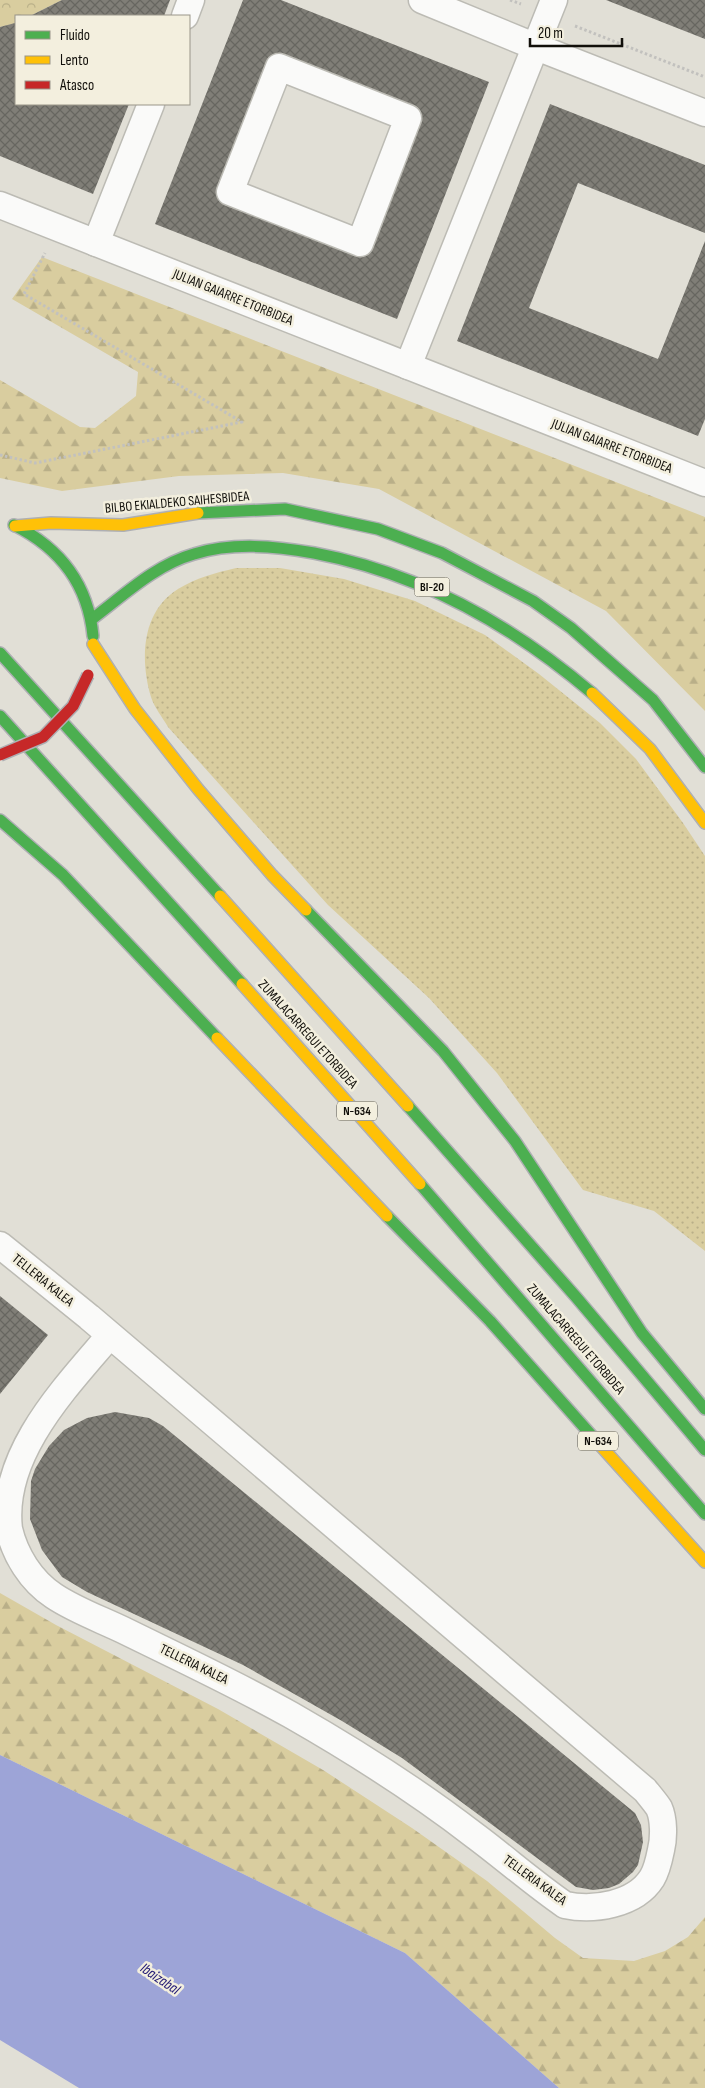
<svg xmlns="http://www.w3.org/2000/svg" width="705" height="2088" viewBox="0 0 705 2088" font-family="'Sofia Sans Condensed',sans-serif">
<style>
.grass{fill:url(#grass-dots)}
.forest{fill:url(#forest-firs)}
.park{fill:url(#park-crowns)}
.water{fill:#9da4d7}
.building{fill:url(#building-cross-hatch);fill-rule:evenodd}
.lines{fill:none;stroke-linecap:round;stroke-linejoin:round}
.street-casing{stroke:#bcbbb4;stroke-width:29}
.fast-casing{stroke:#aeafb3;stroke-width:14}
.slow-casing{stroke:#aeafb3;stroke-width:14}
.path{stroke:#c2c1be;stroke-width:3;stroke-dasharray:2.5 2.5;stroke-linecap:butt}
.street{stroke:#fafaf9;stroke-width:26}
.fast{stroke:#4caf50;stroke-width:11}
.slow{stroke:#ffc107;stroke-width:11}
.jam-bridge-casing{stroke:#aeafb3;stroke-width:14;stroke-linecap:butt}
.jam-bridge{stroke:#c62828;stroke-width:11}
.labels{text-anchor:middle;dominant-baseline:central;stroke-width:5;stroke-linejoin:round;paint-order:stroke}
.shield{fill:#f3efde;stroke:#55524a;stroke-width:1}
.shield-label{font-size:12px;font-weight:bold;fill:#110f0a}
.street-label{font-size:14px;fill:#110f0a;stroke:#f3efde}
.water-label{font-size:15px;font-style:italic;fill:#231b76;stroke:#f3efde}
</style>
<defs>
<pattern id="grass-dots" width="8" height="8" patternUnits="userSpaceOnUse" patternTransform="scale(1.25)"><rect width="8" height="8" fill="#d9cd9f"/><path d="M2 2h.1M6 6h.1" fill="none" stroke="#b9af88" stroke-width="1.8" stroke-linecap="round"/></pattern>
<pattern id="forest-firs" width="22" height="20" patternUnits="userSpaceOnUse" patternTransform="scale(1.25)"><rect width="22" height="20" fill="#d9cd9f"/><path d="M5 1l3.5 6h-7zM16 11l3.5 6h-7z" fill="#b9af88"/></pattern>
<pattern id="park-crowns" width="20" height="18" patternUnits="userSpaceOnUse" patternTransform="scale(1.25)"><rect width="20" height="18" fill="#d9cd9f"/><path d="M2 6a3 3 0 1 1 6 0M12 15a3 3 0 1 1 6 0" fill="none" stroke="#b9af88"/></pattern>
<pattern id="building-cross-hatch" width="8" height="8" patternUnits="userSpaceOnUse" patternTransform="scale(1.25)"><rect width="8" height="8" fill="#807e77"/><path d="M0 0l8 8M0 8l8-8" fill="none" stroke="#676660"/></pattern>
</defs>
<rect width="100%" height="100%" fill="#e1dfd6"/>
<path class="grass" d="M 236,568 L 280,568 L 344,579 L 415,601 L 485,635 L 539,674 L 600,723 L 636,759 L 683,823 L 705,856 L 705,1251 L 654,1211 L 583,1190 L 497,1073 L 429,998 L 328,905 L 168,727 C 163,718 154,707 151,697 C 140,660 141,612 178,589 C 196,578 215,573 236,568 Z"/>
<g class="forest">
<polygon points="42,257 705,517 705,711 606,611 379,489 283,473 179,476 62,491 0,478 0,380 80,427 95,428 136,396 138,372 12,299"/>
<polygon points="0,1593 56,1625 218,1709 323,1770 412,1828 487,1881 555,1938 583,1958 634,1961 665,1951 688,1937 705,1917 705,2088 559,2088 405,1953 0,1755"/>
</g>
<polygon class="park" points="0,0 62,0 30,16 16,16 16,23 0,27"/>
<polygon class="water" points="0,1755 405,1953 559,2088 79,2088 0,2040"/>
<g class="building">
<polygon points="62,0 170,0 164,16 30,16"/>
<path d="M 243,0 L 281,0 L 489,82 L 397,319 L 155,224 ZM 279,67 L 408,118 L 360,243 L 230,192 Z"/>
<polygon points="606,0 705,0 705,39"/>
<polygon points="15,23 16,104 129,104 93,194 0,156 0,27"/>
<polygon points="550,104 705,165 705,233 578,183 529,308 658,359 705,241 705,419 698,436 457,341"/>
<polygon points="0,1296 48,1335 0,1394"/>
<polygon points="115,1412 149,1418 163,1426 635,1813 641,1825 643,1842 638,1865 633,1872 619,1884 609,1888 593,1890 576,1887 402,1758 342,1721 243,1665 87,1592 62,1577 42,1550 30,1519 31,1481 35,1469 49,1446 64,1430 87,1418"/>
</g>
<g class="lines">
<g class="street-casing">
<g id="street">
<polyline points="422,0 534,46 705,113"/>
<polyline points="185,16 191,0"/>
<polygon points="279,67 408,118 360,243 230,192"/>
<polyline points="0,205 705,483"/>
<polyline points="96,243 151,104"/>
<polyline points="408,366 554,0"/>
<path d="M 0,1245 L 89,1317 L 645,1790 C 649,1795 655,1802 659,1808 C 664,1819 664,1838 661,1850 C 659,1860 657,1870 652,1878 C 635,1905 593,1911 565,1905 C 533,1883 505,1858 474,1835 C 417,1791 354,1751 291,1715 C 236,1684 180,1658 123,1630 C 100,1619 75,1610 54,1596 C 31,1581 15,1555 9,1529 C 0,1454 66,1387 110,1335"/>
</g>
</g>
<g class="fast-casing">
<g id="fast">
<polyline points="198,513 285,509 378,529 442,553 533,601 571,628 653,700 705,767"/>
<path d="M 14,525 C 60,548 88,584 93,636"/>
<path d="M 92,619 C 124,595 155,565 194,554 C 233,542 275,546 314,553 C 420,573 511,624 592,693"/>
<polyline points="0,653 220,896"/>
<polyline points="0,716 242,984"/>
<polyline points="0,820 63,875 217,1038"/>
<polyline points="306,910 443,1051 515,1141 642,1333 705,1409"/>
<polyline points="408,1106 576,1297 705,1450"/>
<polyline points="420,1184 705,1514"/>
<polyline points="387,1216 490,1321 600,1445"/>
</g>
</g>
<g class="slow-casing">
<g id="slow">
<polyline points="15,526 51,523 123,525 198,513"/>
<polyline points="93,644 135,709 198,789 272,875 306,910"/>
<polyline points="592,693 650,749 705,823"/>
<polyline points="220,896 408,1106"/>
<polyline points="242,984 420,1184"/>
<polyline points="217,1038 387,1216"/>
<polyline points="600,1445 705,1562"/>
</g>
</g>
<g class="path">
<polyline points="510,0 521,4"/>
<polyline points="575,26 705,77"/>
<polyline points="0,455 35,463 242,422 24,294 45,253"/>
</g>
<use href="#street" class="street"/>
<use href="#fast" class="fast"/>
<use href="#slow" class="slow"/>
<g class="jam-bridge-casing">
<polyline id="jam-bridge" points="0,755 43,737 73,706 88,675"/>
</g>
<use href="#jam-bridge" class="jam-bridge"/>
</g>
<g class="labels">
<g class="shield">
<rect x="414.5" y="577.5" width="35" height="19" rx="4"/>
<rect x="337" y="1101.5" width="40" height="19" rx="4"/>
<rect x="578" y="1431.5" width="40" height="19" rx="4"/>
</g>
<g class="shield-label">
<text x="432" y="587">BI-20</text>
<text x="357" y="1111">N-634</text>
<text x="598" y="1441">N-634</text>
</g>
<g class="street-label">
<text transform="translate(233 297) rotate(22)">JULIAN GAIARRE ETORBIDEA</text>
<text transform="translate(612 446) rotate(21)">JULIAN GAIARRE ETORBIDEA</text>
<text transform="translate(177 502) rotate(-5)">BILBO EKIALDEKO SAIHESBIDEA</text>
<text transform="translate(308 1034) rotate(48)">ZUMALACARREGUI ETORBIDEA</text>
<text transform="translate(43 1280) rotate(39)">TELLERIA KALEA</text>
<text transform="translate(576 1339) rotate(49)">ZUMALACARREGUI ETORBIDEA</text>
<text transform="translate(194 1664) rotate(26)">TELLERIA KALEA</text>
<text transform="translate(535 1880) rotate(36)">TELLERIA KALEA</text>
</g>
<g class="water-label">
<text transform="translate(160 1979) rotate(34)">Ibaizabal</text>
</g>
</g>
<rect x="15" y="15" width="175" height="90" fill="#f3efde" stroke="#999589"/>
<rect x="25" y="31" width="25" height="8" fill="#4caf50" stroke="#999589"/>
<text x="60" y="40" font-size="15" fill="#110f0a">Fluido</text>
<rect x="25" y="56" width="25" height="8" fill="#ffc107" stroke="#999589"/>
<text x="60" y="65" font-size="15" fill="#110f0a">Lento</text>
<rect x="25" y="81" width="25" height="8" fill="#c62828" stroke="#999589"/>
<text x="60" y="90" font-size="15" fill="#110f0a">Atasco</text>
<path d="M530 38v8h92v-8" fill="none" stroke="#110f0a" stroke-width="2.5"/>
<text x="538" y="38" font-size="15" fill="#110f0a" stroke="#f3efde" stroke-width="4" paint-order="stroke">20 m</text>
</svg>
